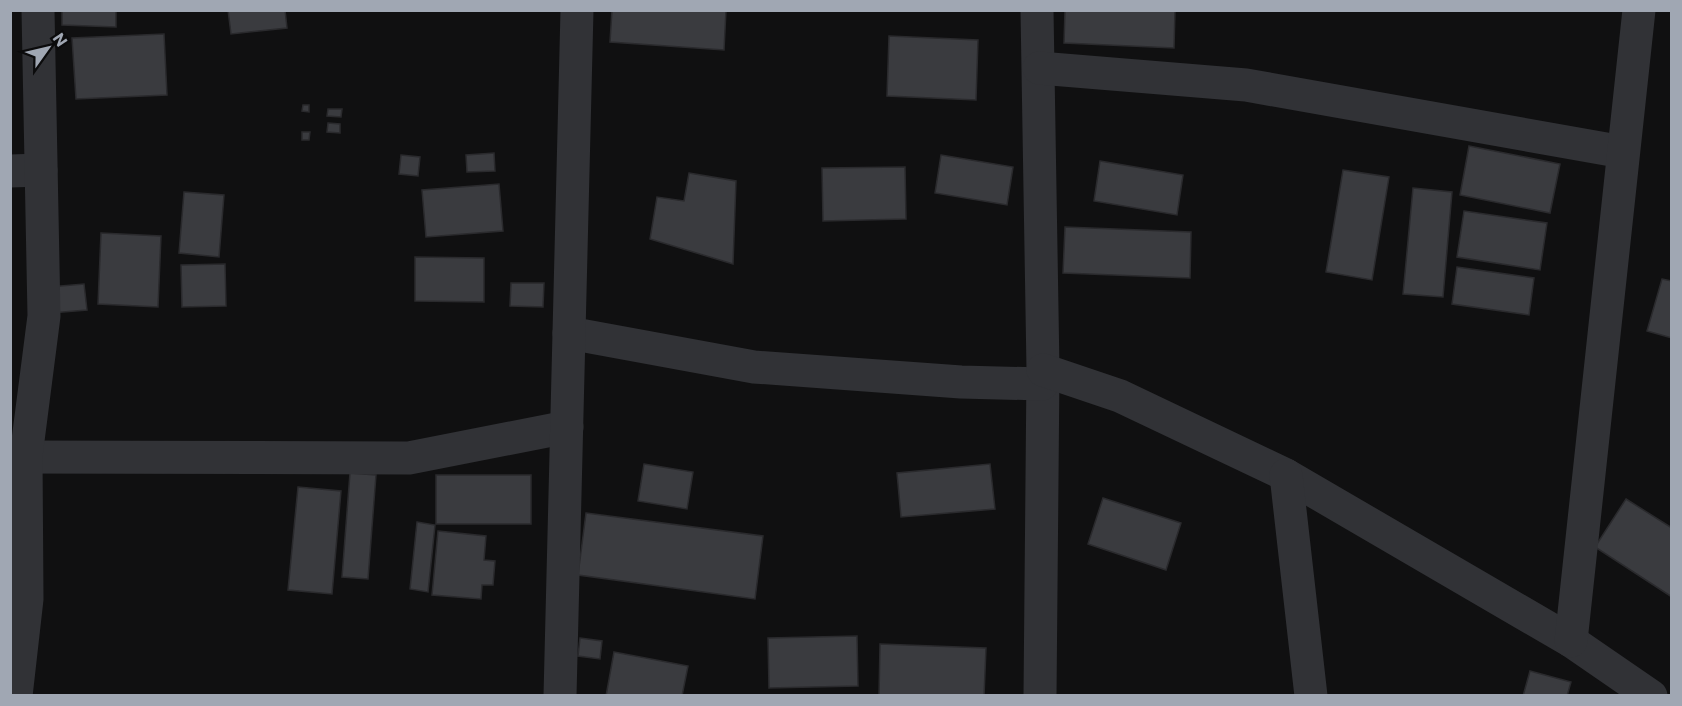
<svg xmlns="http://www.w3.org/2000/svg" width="1682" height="706" viewBox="0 0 1682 706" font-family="Commissioner,sans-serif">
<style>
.building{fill:#3a3b3f;stroke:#2a2a2d;stroke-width:1.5}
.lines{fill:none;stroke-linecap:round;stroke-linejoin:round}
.minor{stroke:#313236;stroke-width:33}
</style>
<rect width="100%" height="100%" fill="#101011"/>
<g class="building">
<polygon points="62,10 116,10 116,27 62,25"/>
<polygon points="228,10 285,10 287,28 231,34"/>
<polygon points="612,10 726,10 724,50 610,42"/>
<polygon points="1065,10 1175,10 1174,48 1064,43"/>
<polygon points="164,34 167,95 76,99 72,38"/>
<polygon points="889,36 978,40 976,100 887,96"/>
<polygon points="303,105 309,105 309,112 302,111"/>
<polygon points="328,109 342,109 341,117 327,116"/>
<polygon points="328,123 340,124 340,133 327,132"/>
<polygon points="302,132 310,132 309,140 302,140"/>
<polygon points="1469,146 1560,164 1550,213 1460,195"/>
<polygon points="494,153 495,171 467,172 466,155"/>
<polygon points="401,155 420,157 418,176 399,174"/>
<polygon points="941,155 1013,167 1007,205 935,193"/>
<polygon points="1100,161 1183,175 1177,215 1094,201"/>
<polygon points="905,167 906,219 823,221 822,168"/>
<polygon points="1343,170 1389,177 1372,280 1326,272"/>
<polygon points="689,173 736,181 733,264 650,239 657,197 684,201"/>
<polygon points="499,184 503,231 426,237 422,190"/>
<polygon points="1413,188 1452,192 1443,297 1403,294"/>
<polygon points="184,192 224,195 219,257 179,253"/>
<polygon points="1464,211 1547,223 1540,270 1457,257"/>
<polygon points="1065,227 1191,232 1190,278 1063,273"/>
<polygon points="101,233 161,236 158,307 98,304"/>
<polygon points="415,257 484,258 484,302 415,301"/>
<polygon points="225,264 226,306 182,307 181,265"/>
<polygon points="1457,267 1534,278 1529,315 1452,304"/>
<polygon points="1662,279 1672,281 1672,338 1647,331"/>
<polygon points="511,283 544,283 543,307 510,306"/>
<polygon points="84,284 87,310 51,313 49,287"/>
<polygon points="644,464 693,472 687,509 638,501"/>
<polygon points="990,464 995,509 901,517 897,473"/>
<polygon points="350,473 376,475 368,579 342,577"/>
<rect x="436" y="475" width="95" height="49"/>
<polygon points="298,487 341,491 332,594 288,590"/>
<polygon points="1103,498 1181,523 1166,570 1088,544"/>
<polygon points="1626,499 1672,528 1672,597 1595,547"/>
<polygon points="586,513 763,536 755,599 578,575"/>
<polygon points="417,522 435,525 428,592 410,589"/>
<polygon points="438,531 486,536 484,560 495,561 493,585 482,585 481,599 432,595"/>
<polygon points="857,636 858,686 769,688 768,638"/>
<polygon points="580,638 602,641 600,659 578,656"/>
<polygon points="880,644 986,648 984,696 879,696"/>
<polygon points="614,652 688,666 682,696 606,696"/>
<polygon points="1530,671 1571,682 1567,696 1523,696"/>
</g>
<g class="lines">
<g class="minor">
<polyline points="1037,10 1043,370 1040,696"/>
<polyline points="1039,68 1246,85 1623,152"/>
<polyline points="10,171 41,170"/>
<polyline points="569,333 754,367 961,382 1042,384"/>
<polyline points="1043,370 1120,396 1286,475 1571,641 1651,696"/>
<polyline points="10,457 409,458 567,427"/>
<polyline points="1286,475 1311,696"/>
<polyline points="1571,641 1639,10"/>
<polyline points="16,696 27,599 26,456 44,316 38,10"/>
<polyline points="560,696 577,10"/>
</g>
</g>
<rect width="1682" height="706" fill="none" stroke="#a0a7b3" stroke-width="24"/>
<g transform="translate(48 48) rotate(56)" stroke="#0b0b0c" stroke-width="4.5" paint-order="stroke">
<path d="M0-4.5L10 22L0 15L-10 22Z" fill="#a0a7b3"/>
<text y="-9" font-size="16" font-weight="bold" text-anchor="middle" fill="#a0a7b3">N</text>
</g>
</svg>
